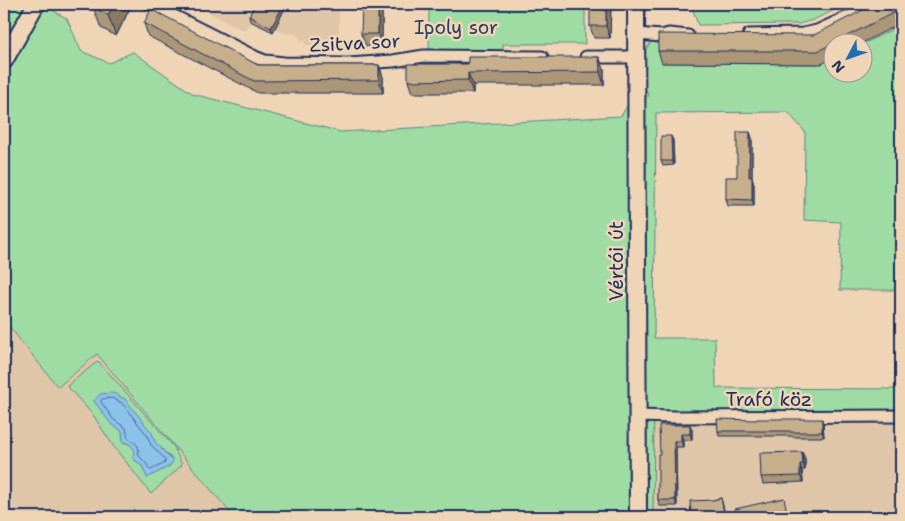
<svg xmlns="http://www.w3.org/2000/svg" width="905" height="521" viewBox="0 0 905 521" font-family="'Shantell Sans',sans-serif">
<style>
.built{fill:#dfc6a8}
.green{fill:#9edca4;stroke:#5c8681;fill-rule:evenodd}
.water{fill:#8cc1e9;stroke:#5f87b1}
.lines{fill:none;stroke-linecap:round;stroke-linejoin:round}
.shore{stroke:#486996;stroke-width:1}
.street-casing{stroke:#1b2f5e;stroke-width:15}
.secondary-casing{stroke:#1b2f5e;stroke-width:20}
.street{stroke:#efd4b6;stroke-width:11}
.secondary{stroke:#efd4b6;stroke-width:16}
.wall{fill:#ab9678;stroke:#1b2f5e}
.shaded-wall{fill:#8b7a62;stroke:#1b2f5e}
.building{fill:#c7af8c;stroke:#1b2f5e}
.labels{text-anchor:middle;dominant-baseline:central;stroke-width:5;stroke-linejoin:round;paint-order:stroke}
.park-label{font-size:19px;fill:#284065;stroke:#efd4b6}
.street-label{font-size:19px;fill:#1b2f5e;stroke:#efd4b6}
</style>
<rect width="100%" height="100%" fill="#efd4b6"/>
<filter id="ink" filterUnits="userSpaceOnUse"><feTurbulence type="fractalNoise" baseFrequency=".02" numOctaves="2"/><feDisplacementMap in="SourceGraphic" scale="10" xChannelSelector="R" yChannelSelector="G"/><feConvolveMatrix kernelMatrix="1 2 1 2 8 2 1 2 1" color-interpolation-filters="sRGB"/></filter>
<g filter="url(#ink)">
<g class="built">
<polygon points="205,4 339,4 339,44 305,45 305,41 300,41 300,37 297,36 297,34 284,33 275,28 273,32 251,21 245,31 202,9"/>
<polygon points="4,320 58,387 97,354 234,517 4,517"/>
<polygon points="901,411 901,517 653,517 654,413"/>
<rect x="546" y="511" width="78" height="6"/>
</g>
<g class="green">
<polygon points="4,4 43,4 67,19 81,51 109,63 133,52 193,94 341,132 621,116 633,96 649,96 641,82 643,48 647,48 651,42 658,40 663,63 818,64 832,59 832,72 862,72 863,44 901,25 901,290 840,290 841,222 804,220 805,132 788,112 656,113 654,338 715,338 716,388 901,389 901,411 654,413 653,517 624,517 624,511 546,511 546,517 234,517 97,354 58,387 4,320"/>
<polygon points="429,4 585,4 585,44 503,44 503,52 429,51"/>
<polygon points="691,4 864,4 851,11 848,4 813,20 799,24 698,25"/>
<path d="M 98,361 L 174,447 L 182,465 L 151,494 L 114,447 L 93,415 L 67,386 ZM 122,431 L 152,433 L 155,442 L 173,460 L 147,477 L 142,466 L 133,458 L 134,449 L 129,444 L 123,442 Z"/>
</g>
<polygon class="water" points="113,393 125,399 152,433 155,442 173,461 170,466 147,478 142,466 133,458 134,449 129,444 123,442 122,431 111,424 94,401 100,394"/>
<g class="lines">
<polygon class="shore" points="103,399 112,398 122,403 147,435 151,445 165,459 165,463 151,470 149,469 146,463 139,456 138,446 133,441 128,438 126,428 114,420 101,402 101,400"/>
<g class="street-casing">
<g id="street">
<polyline points="150,4 255,57 265,61 284,63 348,64 393,61 424,56 542,57"/>
<polyline points="636,34 662,36 669,34 688,36"/>
<polyline points="749,35 803,34 817,31 876,4"/>
<polyline points="586,57 635,57"/>
<polyline points="637,416 674,417 901,416"/>
</g>
</g>
<g class="secondary-casing">
<g id="secondary">
<polyline points="636,4 638,517"/>
<polyline points="4,61 36,4"/>
</g>
</g>
<use href="#street" class="street"/>
<use href="#secondary" class="secondary"/>
</g>
<g class="wall">
<polygon points="132,4 116,36 101,28 93,7"/>
<polygon points="255,4 287,4 273,32 250,21 249,16"/>
<polygon points="382,4 382,47 366,46 361,34"/>
<polygon points="611,4 610,38 594,38 590,26"/>
<polygon points="901,4 901,23 862,43 862,42 832,42 832,58 822,64 662,63 658,51 814,35"/>
<polygon points="144,23 258,65 379,65 383,77 383,93 258,93 148,36"/>
<polygon points="599,57 604,69 604,85 473,85 473,93 412,93 408,81 468,64"/>
<polygon points="750,132 752,138 752,177 754,184 754,206 728,206 726,199 737,177"/>
<polygon points="673,140 674,165 663,166 661,161"/>
<polygon points="823,424 824,437 792,437 791,436 719,436 718,431"/>
<polygon points="690,425 692,430 692,440 683,440 683,447 676,447 677,506 660,506 658,500 660,454"/>
<polygon points="805,458 805,470 802,470 803,482 763,484 761,477"/>
<polygon points="721,498 725,513 726,512 728,517 692,517 691,514 713,500"/>
</g>
<g class="shaded-wall">
<polygon points="114,4 132,4 116,36 108,15"/>
<polygon points="284,4 287,4 273,32 271,28"/>
<polygon points="378,4 382,4 382,47 378,34"/>
<polygon points="606,4 611,4 610,38 606,26"/>
<polygon points="599,57 604,69 604,85 600,72"/>
<polygon points="379,65 383,77 383,93 379,80"/>
<polygon points="468,73 473,85 473,93 468,80"/>
<polygon points="750,132 752,138 752,184 749,177"/>
<polygon points="671,136 673,140 674,165 672,161"/>
<polygon points="752,177 754,184 754,206 752,200"/>
<polygon points="822,419 823,424 824,437 822,432"/>
<polygon points="690,425 692,430 692,440 690,434"/>
<polygon points="681,434 683,440 683,447 681,441"/>
<polygon points="674,441 676,447 677,506 675,500"/>
<polygon points="802,452 805,458 805,470 803,464"/>
<polygon points="800,464 802,470 803,482 800,476"/>
</g>
<g class="building">
<polygon points="95,4 114,4 108,15 93,7"/>
<polygon points="255,4 284,4 271,28 249,16"/>
<polygon points="362,4 378,4 378,34 361,34"/>
<rect x="590" y="4" width="16" height="22"/>
<polygon points="875,4 901,4 901,9 835,42 832,42 832,44 818,51 658,51 658,34 814,35"/>
<polygon points="151,9 258,65 379,65 379,80 254,81 144,23"/>
<polygon points="468,57 599,57 600,72 468,73 468,80 408,81 408,64 468,64"/>
<polygon points="737,132 750,132 749,177 752,177 752,200 726,199 726,177 737,177"/>
<polygon points="661,136 671,136 672,161 661,161"/>
<polygon points="717,419 757,420 757,419 822,419 822,432 790,432 790,431 718,431"/>
<polygon points="659,425 690,425 690,434 681,434 681,441 674,441 675,500 658,500 658,454 660,454"/>
<polygon points="802,452 803,464 800,464 800,476 761,477 760,453"/>
<polygon points="721,498 724,513 726,512 727,517 716,517 715,513 691,514 690,501 713,500"/>
<polygon points="784,498 788,517 737,517 735,509"/>
</g>
</g>
<g class="labels">
<g class="park-label">
<text x="456" y="27">Ipoly sor</text>
</g>
<g class="street-label">
<text transform="translate(355 43) rotate(-3)">Zsitva sor</text>
<text transform="translate(616 261) rotate(-90)">Vértói út</text>
<text x="769" y="399">Trafó köz</text>
</g>
</g>
<rect width="905" height="521" fill="none" stroke="#efd4b6" stroke-width="20"/>
<rect x="10" y="10" width="885" height="501" fill="none" stroke="#1b2f5e" stroke-width="2" filter="url(#ink)"/>
<g transform="translate(848 58) rotate(229)"><circle r="24" fill="#efd4b6" stroke="#9a9293"/>
<path d="M0-4L9 19L0 12L-9 19Z" fill="#1f6fb2"/>
<text y="-8" font-size="14" font-weight="bold" text-anchor="middle" fill="#1b2f5e">N</text>
</g>
</svg>
